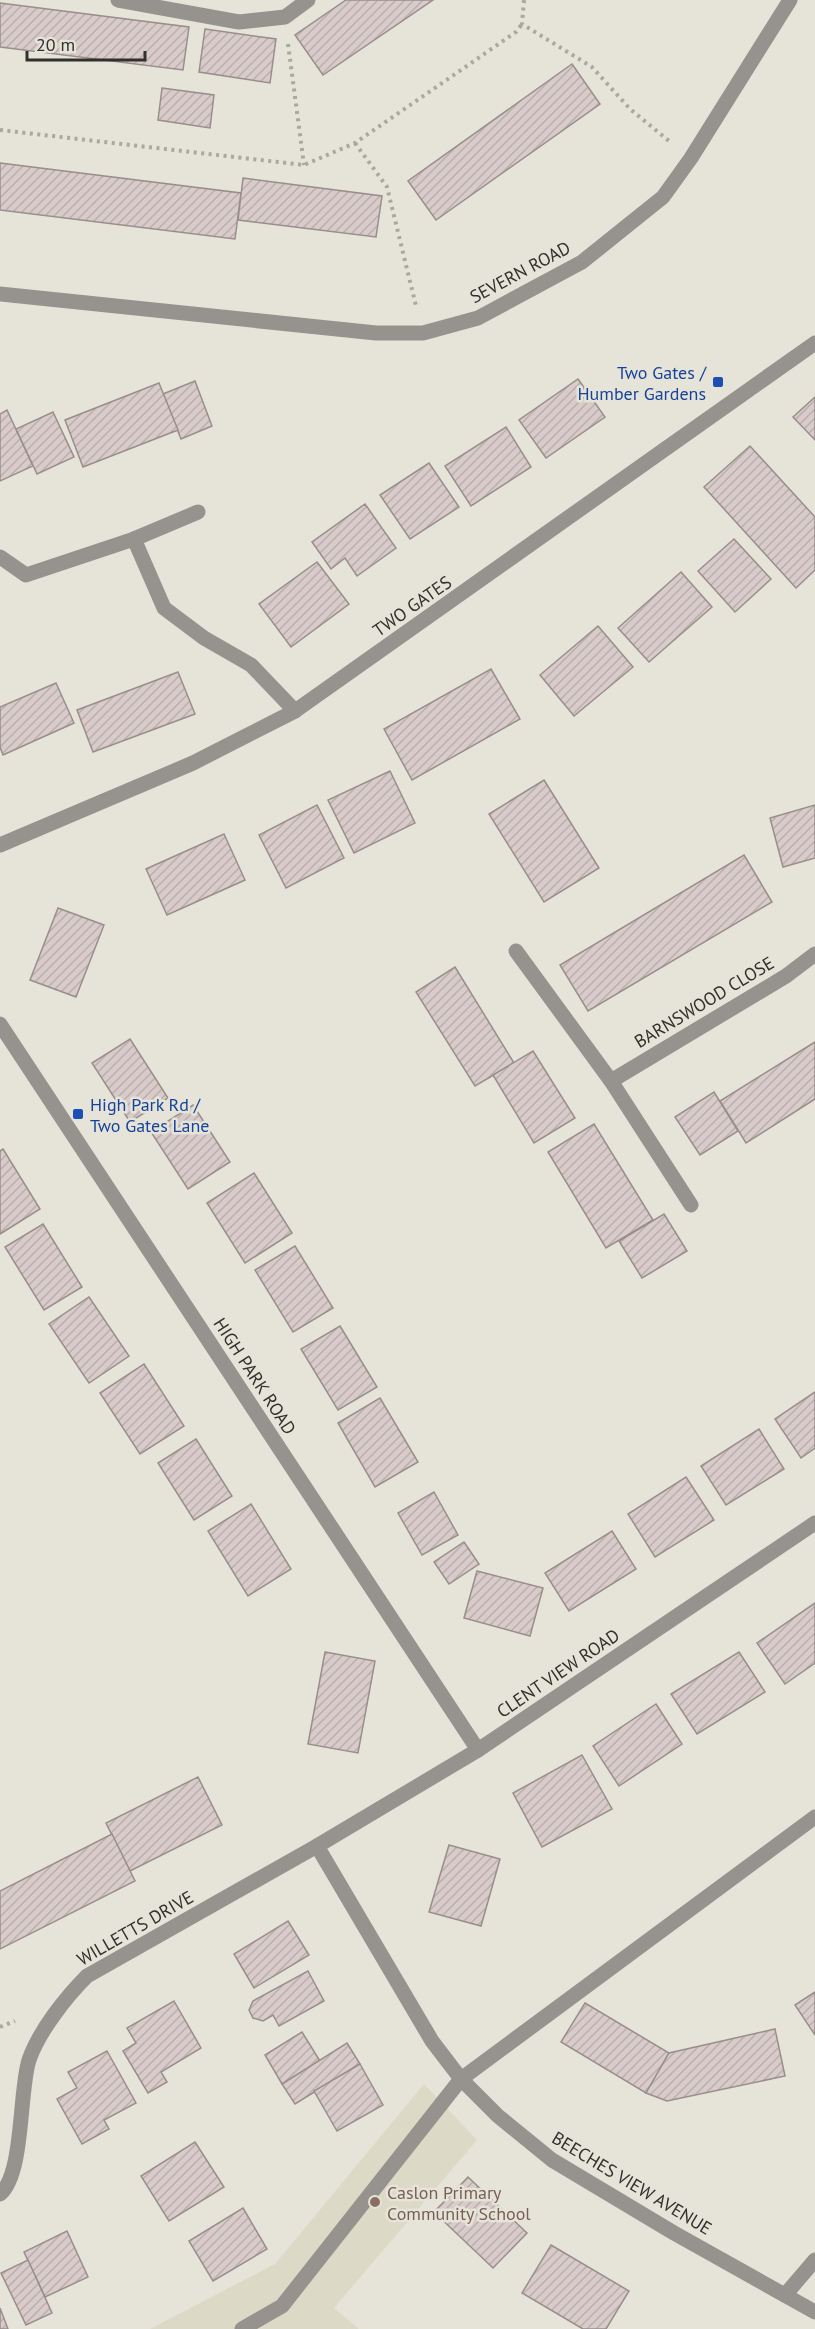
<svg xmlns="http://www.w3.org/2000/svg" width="815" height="2329" viewBox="0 0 815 2329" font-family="'PT Sans',sans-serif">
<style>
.built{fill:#dcd9c7}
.building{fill:url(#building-hatch);stroke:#998e8c;stroke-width:1.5}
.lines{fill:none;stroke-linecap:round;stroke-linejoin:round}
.path{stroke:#aaa89f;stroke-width:4;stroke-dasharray:3 4.5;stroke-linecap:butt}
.minor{stroke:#96938f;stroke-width:15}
.transit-dot{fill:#1a4fb4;stroke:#e6e4d9;stroke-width:2}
.education-dot{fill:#8d6e63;stroke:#e6e4d9;stroke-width:2}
.labels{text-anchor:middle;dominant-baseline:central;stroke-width:5;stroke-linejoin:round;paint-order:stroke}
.street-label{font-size:18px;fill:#31302c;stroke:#e6e4d9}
.transit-label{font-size:18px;fill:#164399;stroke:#e6e4d9;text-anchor:end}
.education-label{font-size:18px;fill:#785e54;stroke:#e6e4d9;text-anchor:start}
</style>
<defs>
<pattern id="building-hatch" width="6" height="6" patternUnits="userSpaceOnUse" patternTransform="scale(1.5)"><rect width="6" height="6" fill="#d8cbca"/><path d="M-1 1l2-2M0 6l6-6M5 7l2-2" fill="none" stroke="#baafae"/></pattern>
</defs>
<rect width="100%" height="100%" fill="#e6e4d9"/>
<polygon class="built" points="424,2084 477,2140 334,2308 359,2329 150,2329 275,2264"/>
<g class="building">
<polygon points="346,0 433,0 323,75 295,35"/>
<polygon points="0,3 189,27 183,70 0,47"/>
<polygon points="205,29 276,39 270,83 199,72"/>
<polygon points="572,64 600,104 436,220 408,181"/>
<polygon points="162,88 214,95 210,128 158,120"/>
<polygon points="0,163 241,193 235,239 0,210"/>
<polygon points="243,178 382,196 376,237 238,220"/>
<polygon points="578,379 605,417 546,458 519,420"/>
<polygon points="195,381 212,426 181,439 163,394"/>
<polygon points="159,383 178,430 83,467 65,420"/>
<polygon points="815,397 815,440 793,417"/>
<polygon points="7,410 33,466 0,481 0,414"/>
<polygon points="53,412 74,457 37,474 16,429"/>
<polygon points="506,427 531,467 471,506 445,466"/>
<polygon points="750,446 815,517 815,570 796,588 704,487"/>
<polygon points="429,463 459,507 410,539 380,495"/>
<polygon points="365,504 396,548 357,576 345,558 331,569 312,542"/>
<polygon points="734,539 771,579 735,612 698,571"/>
<polygon points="317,562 349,604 291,647 259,604"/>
<polygon points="681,572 712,607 649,662 618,628"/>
<polygon points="598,626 633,667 574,716 540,675"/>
<polygon points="491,669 520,719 412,780 384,729"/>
<polygon points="178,672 195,714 93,752 77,710"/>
<polygon points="56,683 74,723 3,755 0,747 0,707"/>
<polygon points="390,771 415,823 354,853 328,800"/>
<polygon points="544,780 599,868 544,902 489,814"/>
<polygon points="317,805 344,858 286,888 259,835"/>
<polygon points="815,805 815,858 783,867 770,818"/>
<polygon points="224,834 245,880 167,915 146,869"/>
<polygon points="744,855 772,902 588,1011 560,965"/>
<polygon points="58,908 104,925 76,997 30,980"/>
<polygon points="455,967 514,1063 475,1086 416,992"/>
<polygon points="130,1039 168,1098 130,1122 92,1063"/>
<polygon points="815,1042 815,1099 746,1143 720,1101"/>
<polygon points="533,1051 575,1118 534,1143 493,1075"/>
<polygon points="714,1092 738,1131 700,1155 675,1117"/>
<polygon points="193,1105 230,1162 188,1189 151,1132"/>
<polygon points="594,1124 653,1220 606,1248 548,1152"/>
<polygon points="3,1149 40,1209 0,1234 0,1151"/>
<polygon points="254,1173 292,1233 245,1263 207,1203"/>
<polygon points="664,1214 687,1251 642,1278 619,1241"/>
<polygon points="43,1224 82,1287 44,1310 5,1247"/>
<polygon points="295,1246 333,1308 293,1332 255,1270"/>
<polygon points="89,1297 129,1356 89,1383 49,1324"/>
<polygon points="340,1326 377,1387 338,1410 301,1349"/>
<polygon points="144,1364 184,1426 140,1454 100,1393"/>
<polygon points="815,1392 815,1448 801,1458 775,1419"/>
<polygon points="380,1398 418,1462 375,1487 338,1423"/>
<polygon points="759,1429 784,1469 726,1505 701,1466"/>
<polygon points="196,1439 232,1496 194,1520 158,1463"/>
<polygon points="686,1477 714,1520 655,1557 628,1514"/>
<polygon points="434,1492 458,1535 422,1555 398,1513"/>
<polygon points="251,1504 291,1569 248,1596 208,1531"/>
<polygon points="612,1531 636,1569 569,1611 545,1573"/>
<polygon points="464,1542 479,1564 449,1584 434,1562"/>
<polygon points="477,1571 543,1588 530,1636 464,1618"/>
<polygon points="815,1603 815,1663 785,1684 757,1643"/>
<polygon points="325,1652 375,1661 358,1753 308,1744"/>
<polygon points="739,1652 765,1692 697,1734 671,1694"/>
<polygon points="656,1704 682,1744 619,1786 593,1746"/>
<polygon points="582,1755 612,1809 542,1847 513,1793"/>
<polygon points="198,1777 222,1825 130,1871 106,1823"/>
<polygon points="112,1834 135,1881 0,1949 0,1891"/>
<polygon points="449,1845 500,1859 481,1926 429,1912"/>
<polygon points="288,1921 309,1955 254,1988 234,1954"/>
<polygon points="308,1971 324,2001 279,2026 273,2015 263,2021 253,2018 249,2010 253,2001"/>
<polygon points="815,1992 815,2035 795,2005"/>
<polygon points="174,2001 201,2048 161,2072 167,2082 148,2093 123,2051 136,2043 127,2028"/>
<polygon points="585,2003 669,2053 646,2093 561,2042"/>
<polygon points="775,2029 785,2076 667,2101 646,2093 669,2053"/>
<polygon points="302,2032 320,2061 282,2084 265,2055"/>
<polygon points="347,2043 360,2064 295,2104 282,2084"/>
<polygon points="107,2051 136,2103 104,2120 109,2129 82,2144 57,2099 77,2088 68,2072"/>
<polygon points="360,2064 383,2105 337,2131 314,2091"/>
<polygon points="195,2142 224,2187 169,2221 141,2176"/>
<polygon points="468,2177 527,2233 493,2268 434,2212"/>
<polygon points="243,2208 267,2249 213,2281 189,2241"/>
<polygon points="67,2231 88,2277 45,2297 24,2252"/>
<polygon points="551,2245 629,2291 606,2329 583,2329 522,2293"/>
<polygon points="28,2260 52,2313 26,2325 1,2273"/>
<polygon points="0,2308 8,2329 0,2329"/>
</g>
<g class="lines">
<g class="path">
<polyline points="524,0 522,24 592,67 630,109 669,141"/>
<polyline points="288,44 304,165"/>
<polyline points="0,130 304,165 355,143 516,32 522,24"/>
<polyline points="355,143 387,187 416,306"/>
<polyline points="0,2027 15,2021"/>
</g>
<g class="minor">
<polyline points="118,0 239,22 285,17 308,0"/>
<polyline points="0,294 376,333 423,333 478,318 582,262 663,197 691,158 790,0"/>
<polyline points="134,539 164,608 204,638 251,665 295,711"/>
<polyline points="0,557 26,575 134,539 198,512"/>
<polyline points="0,845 193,763 295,711 815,343"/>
<polyline points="516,951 611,1081 691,1205"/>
<polyline points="0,1024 478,1750"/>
<polyline points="611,1081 786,976 815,954"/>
<polyline points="317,1846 432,2041 461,2079 498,2116 552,2160 674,2233 815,2312"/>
<path d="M 0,2194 C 24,2174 19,2091 29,2060 C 39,2031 66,1997 87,1976 L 317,1846 L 478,1750 L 815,1523"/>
<polyline points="785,2295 815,2260"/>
<polyline points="242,2329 282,2306 461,2079 815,1817"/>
</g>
</g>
<g class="transit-dot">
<rect x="712" y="376" width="12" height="12" rx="3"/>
<rect x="72" y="1108" width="12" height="12" rx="3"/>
</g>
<circle class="education-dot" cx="375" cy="2202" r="6"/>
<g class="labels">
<g class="street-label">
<text transform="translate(520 272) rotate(-28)">SEVERN ROAD</text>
<text transform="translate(412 606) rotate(-35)">TWO GATES</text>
<text transform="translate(704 1002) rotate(-31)">BARNSWOOD CLOSE</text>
<text transform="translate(255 1376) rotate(57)">HIGH PARK ROAD</text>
<text transform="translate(558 1673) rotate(-34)">CLENT VIEW ROAD</text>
<text transform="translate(135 1928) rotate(-30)">WILLETTS DRIVE</text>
<text transform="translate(632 2183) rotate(31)">BEECHES VIEW AVENUE</text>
</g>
<g class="transit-label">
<text x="706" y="372">Two Gates /<tspan x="706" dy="21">Humber Gardens</tspan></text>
<text x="90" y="1104" text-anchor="start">High Park Rd /<tspan x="90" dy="21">Two Gates Lane</tspan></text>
</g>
<g class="education-label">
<text x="387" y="2192">Caslon Primary<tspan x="387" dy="21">Community School</tspan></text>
</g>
</g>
<path d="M27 51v9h118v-9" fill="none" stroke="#31302c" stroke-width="3"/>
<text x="36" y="51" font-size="18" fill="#31302c" stroke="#e6e4d9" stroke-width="4.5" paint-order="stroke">20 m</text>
</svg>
